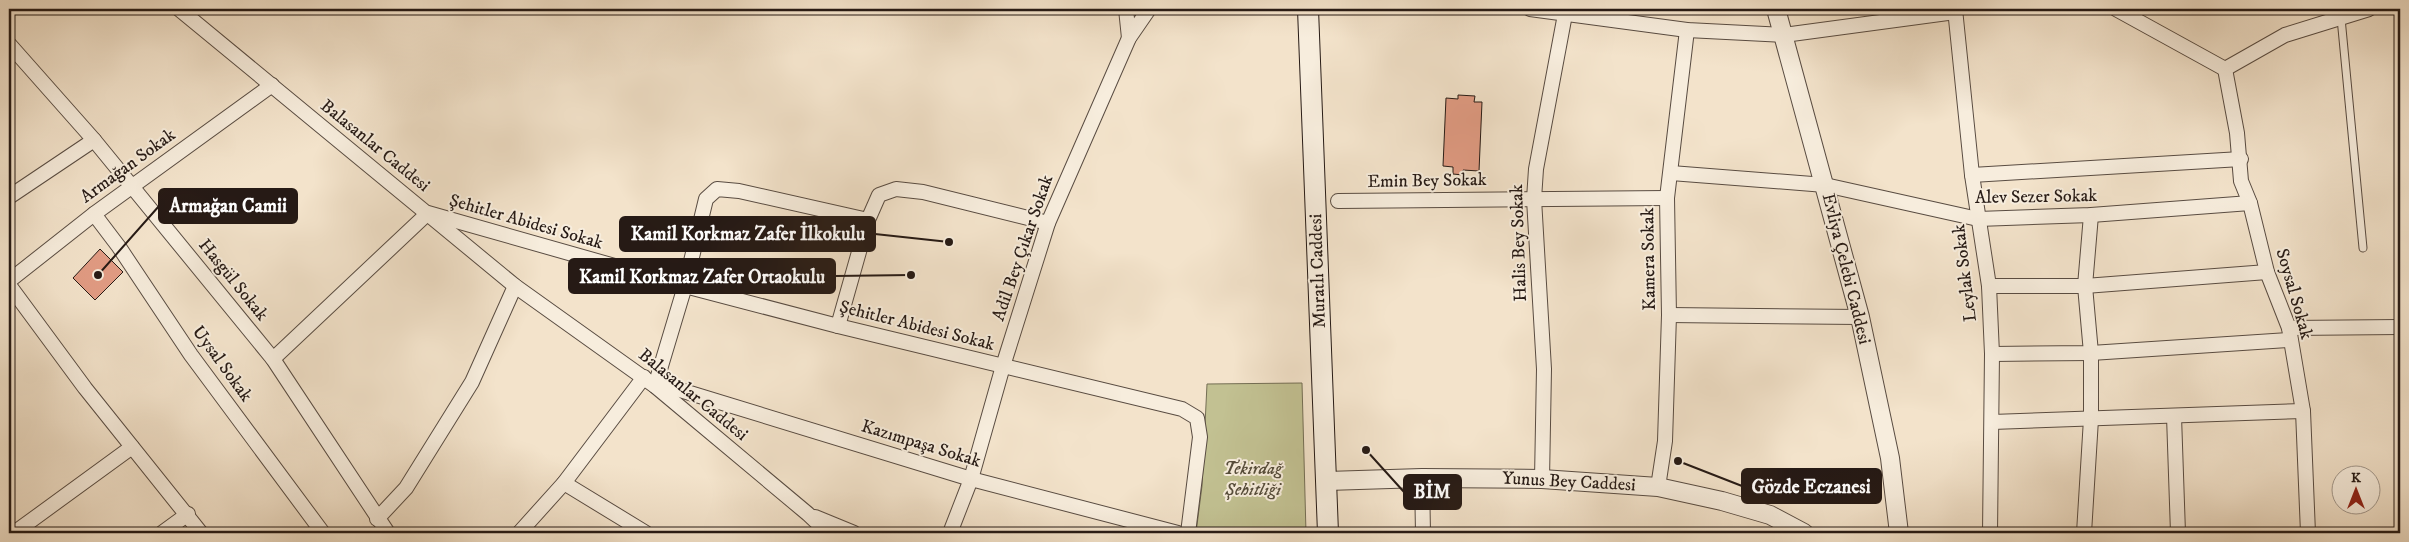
<svg xmlns="http://www.w3.org/2000/svg" width="2409" height="542" viewBox="0 0 2409 542" font-family="'IM FELL DW Pica',serif">
<style>
.green{fill:#c2c192;stroke:#746e54}
.building{fill:#e29c84;stroke:#261a15}
.lines{fill:none;stroke-linecap:round;stroke-linejoin:round}
.service-casing{stroke:#594c42;stroke-width:9}
.minor-casing{stroke:#594c42;stroke-width:16}
.tertiary-casing{stroke:#594c42;stroke-width:20}
.secondary-casing{stroke:#261a15;stroke-width:22}
.service{stroke:#f7eddd;stroke-width:7}
.minor{stroke:#f7eddd;stroke-width:14}
.tertiary{stroke:#f7eddd;stroke-width:18}
.secondary{stroke:#f7eddd;stroke-width:20}
.labels{text-anchor:middle;dominant-baseline:central;stroke-width:4;stroke-linejoin:round;paint-order:stroke}
.street-label{font-size:18px;fill:#261a15;stroke:#f7eddd}
.park-label{font-size:18px;font-style:italic;fill:#554c3a;stroke:#f7eddd}
.leader{fill:none;stroke:#261a15;stroke-width:2}
.callout-dot{fill:#261a15;stroke:#f7eddd;stroke-width:2}
.callout{fill:#261a15;stroke:#261a15;stroke-width:2}
.callout-label{font-size:19px;text-anchor:middle;font-weight:bold;fill:#fff}
</style>
<rect width="100%" height="100%" fill="#f3e3cb"/>
<filter id="stains"><feTurbulence type="fractalNoise" baseFrequency=".004" numOctaves="4"/><feColorMatrix values="0 0 0 0 .2 0 0 0 0 .09 0 0 0 0 .02 0 0 0 .5 -.17"/></filter>
<radialGradient id="worn" r=".72"><stop offset=".6" stop-color="#630" stop-opacity="0"/><stop offset="1" stop-color="#630" stop-opacity=".3"/></radialGradient>
<polygon class="green" points="1302,383 1306,533 1196,533 1202,486 1207,384"/>
<g class="building">
<polygon points="1458,95 1475,96 1474,102 1482,102 1479,171 1463,170 1463,175 1453,174 1453,167 1443,166 1446,98 1458,99"/>
<polygon points="100,249 123,272 95,300 73,278"/>
</g>
<g class="lines">
<g class="service-casing">
<polyline id="service" points="2341,18 2363,248"/>
</g>
<g class="minor-casing">
<g id="minor">
<polyline points="179,9 515,286 655,386 808,514 828,533"/>
<polyline points="1126,9 1129,38"/>
<polyline points="1530,9 1687,30 1784,35 1955,12"/>
<polyline points="1955,9 1972,175 1989,286 1992,354 1990,533"/>
<polyline points="2116,9 2225,69"/>
<polyline points="9,44 94,140 273,359 388,533"/>
<polyline points="2225,69 2237,133 2241,181 2250,203 2267,272 2289,328 2303,411 2308,533"/>
<polyline points="2225,69 2285,35 2369,9"/>
<polyline points="1671,173 1825,185 1978,219 2091,215 2250,203"/>
<polyline points="1972,175 2241,159"/>
<polyline points="9,197 94,140"/>
<polyline points="1338,201 1667,198"/>
<polyline points="94,214 119,247 191,355 323,533"/>
<polyline points="1048,223 923,192 896,189 879,195 868,220 739,191 717,189 706,199 685,286 655,386 680,390 971,479 1178,533"/>
<polyline points="9,281 94,214 272,85"/>
<polyline points="9,285 85,388 201,533"/>
<polyline points="1989,286 2085,286 2267,272"/>
<polyline points="1669,315 1860,317"/>
<polyline points="838,326 868,220"/>
<polyline points="2289,328 2400,327"/>
<polyline points="1992,354 2091,353 2289,340"/>
<polyline points="273,359 428,213 685,286 838,326 1182,409 1197,418 1200,437 1188,533"/>
<polyline points="2174,416 2178,533"/>
<polyline points="1992,422 2303,411"/>
<polyline points="1422,478 1423,533"/>
<polyline points="1542,479 1544,369 1534,199 1536,169 1566,9"/>
<polyline points="564,483 646,533"/>
<polyline points="1658,487 1665,441 1669,315 1667,198 1687,30"/>
<polyline points="815,517 854,533"/>
<polyline points="377,519 406,488 472,382 515,286"/>
<polyline points="14,533 132,447"/>
<polyline points="162,533 188,514"/>
<polyline points="519,533 564,483 644,377"/>
<polyline points="950,533 971,479 1003,366 1048,223 1129,38 1149,9"/>
<polyline points="2084,533 2091,419 2091,353 2085,286 2091,215"/>
</g>
</g>
<g class="tertiary-casing">
<g id="tertiary">
<polyline points="1776,9 1860,317 1890,458 1899,533"/>
<polyline points="1327,481 1422,478 1542,479 1658,487 1722,501 1770,515 1804,533"/>
</g>
</g>
<g class="secondary-casing">
<polyline id="secondary" points="1308,9 1328,533"/>
</g>
<use href="#service" class="service"/>
<use href="#minor" class="minor"/>
<use href="#tertiary" class="tertiary"/>
<use href="#secondary" class="secondary"/>
</g>
<g class="labels">
<g class="street-label">
<text transform="translate(375 146) rotate(39)">Balasanlar Caddesi</text>
<text transform="translate(128 166) rotate(-36)">Armağan Sokak</text>
<text transform="translate(1427 181) rotate(-1)">Emin Bey Sokak</text>
<text transform="translate(2036 197) rotate(-1)">Alev Sezer Sokak</text>
<text transform="translate(526 222) rotate(16)">Şehitler Abidesi Sokak</text>
<text transform="translate(1519 243) rotate(-92)">Halis Bey Sokak</text>
<text transform="translate(1023 248) rotate(-71)">Adil Bey Çıkar Sokak</text>
<text transform="translate(1649 259) rotate(-91)">Kamera Sokak</text>
<text transform="translate(1846 269) rotate(76)">Evliya Çelebi Caddesi</text>
<text transform="translate(1318 271) rotate(-92)">Muratlı Caddesi</text>
<text transform="translate(1965 273) rotate(-97)">Leylak Sokak</text>
<text transform="translate(233 280) rotate(51)">Hasgül Sokak</text>
<text transform="translate(2294 294) rotate(74)">Soysal Sokak</text>
<text transform="translate(917 326) rotate(14)">Şehitler Abidesi Sokak</text>
<text transform="translate(222 364) rotate(54)">Uysal Sokak</text>
<text transform="translate(693 395) rotate(39)">Balasanlar Caddesi</text>
<text transform="translate(921 444) rotate(17)">Kazımpaşa Sokak</text>
<text transform="translate(1569 482) rotate(3)">Yunus Bey Caddesi</text>
</g>
<g class="park-label">
<text x="1253" y="469">Tekirdağ<tspan x="1253" dy="21">Şehitliği</tspan></text>
</g>
</g>
<path class="leader" d="M98 275L159 206M949 242L875 234M911 275L835 276M1678 461L1742 486M1366 450L1404 492"/>
<g class="callout-dot">
<circle cx="98" cy="275" r="5"/>
<circle cx="949" cy="242" r="5"/>
<circle cx="911" cy="275" r="5"/>
<circle cx="1678" cy="461" r="5"/>
<circle cx="1366" cy="450" r="5"/>
</g>
<g class="callout">
<rect x="159" y="189" width="138" height="34" rx="5"/>
<rect x="620" y="217" width="255" height="34" rx="5"/>
<rect x="569" y="259" width="266" height="34" rx="5"/>
<rect x="1742" y="469" width="139" height="34" rx="5"/>
<rect x="1404" y="475" width="57" height="34" rx="5"/>
</g>
<g class="callout-label">
<text x="228" y="212">Armağan Camii</text>
<text x="748" y="240">Kamil Korkmaz Zafer İlkokulu</text>
<text x="702" y="283">Kamil Korkmaz Zafer Ortaokulu</text>
<text x="1811" y="493">Gözde Eczanesi</text>
<text x="1432" y="498">BİM</text>
</g>
<rect width="2409" height="542" fill="none" stroke="#f3e3cb" stroke-width="30"/>
<rect x="10" y="10" width="2389" height="522" fill="none" stroke="#261a15" stroke-width="2.5"/>
<rect x="15" y="15" width="2379" height="512" fill="none" stroke="#261a15"/>
<g transform="translate(2356 490)"><circle r="24" fill="#f7eddd" stroke="#a3998d"/>
<path d="M0-4L9 19L0 12L-9 19Z" fill="#8f2418"/>
<text y="-8" font-size="14" font-weight="bold" text-anchor="middle" fill="#261a15">K</text>
</g>
<rect width="100%" height="100%" filter="url(#stains)"/>
<rect width="100%" height="100%" fill="url(#worn)"/>
</svg>
